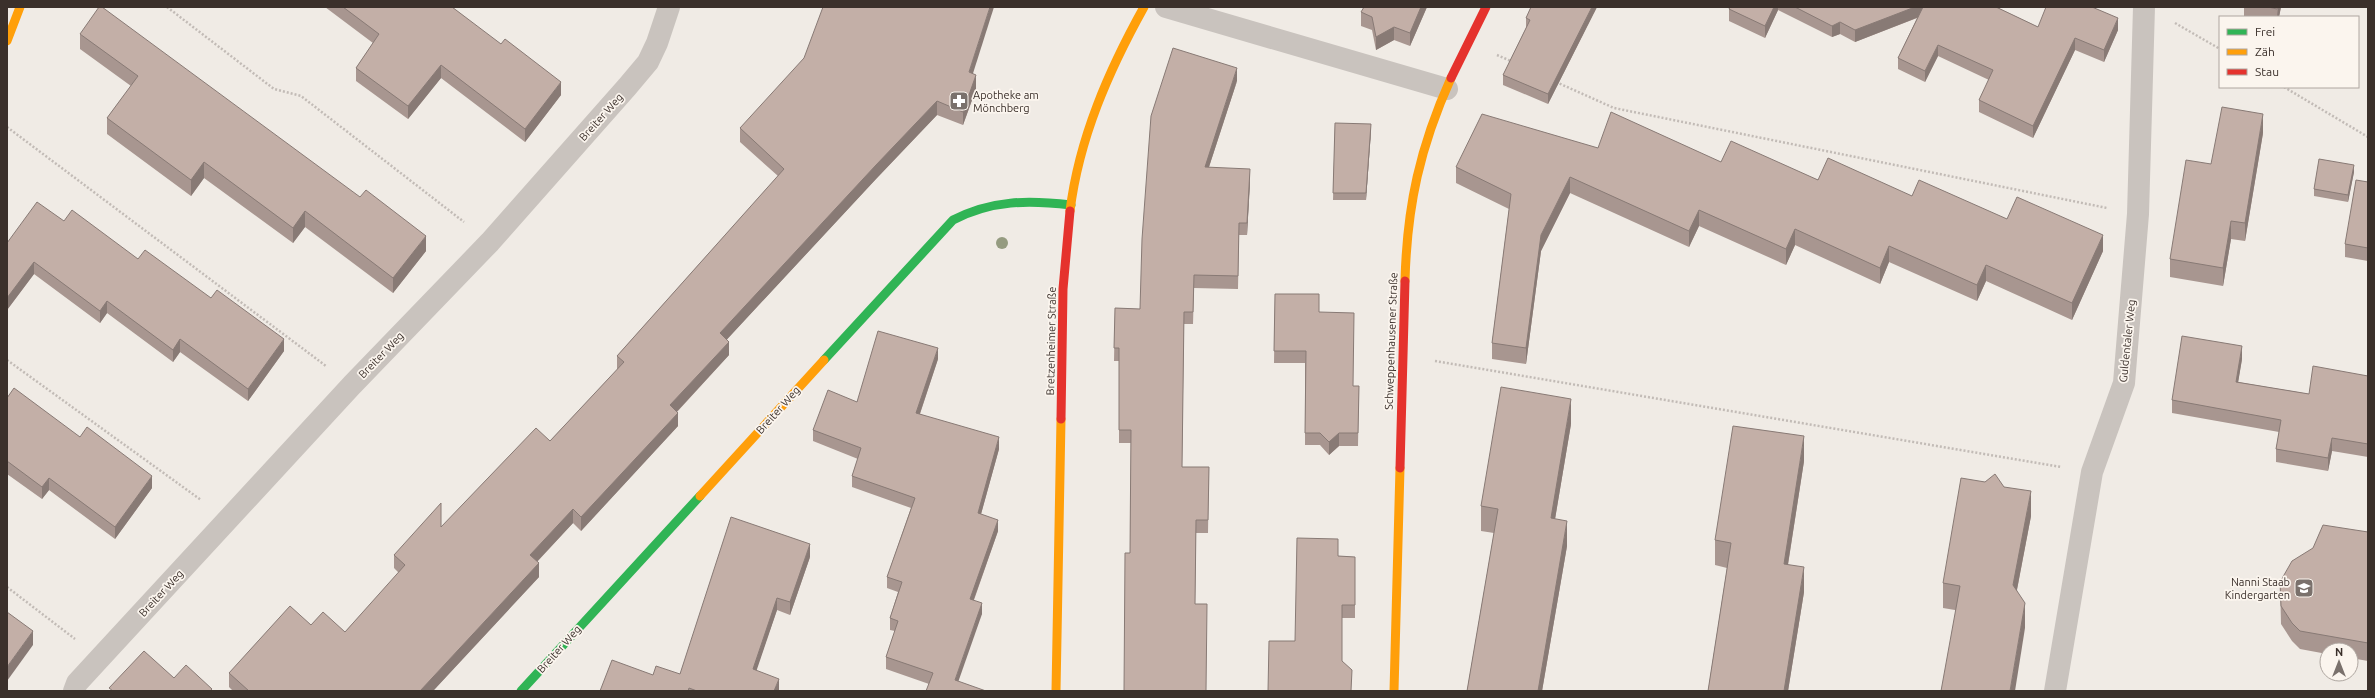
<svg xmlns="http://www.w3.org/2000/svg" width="2375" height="698" viewBox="0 0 2375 698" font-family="Ubuntu,sans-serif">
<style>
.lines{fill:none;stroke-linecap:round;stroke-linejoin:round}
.path{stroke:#c2bbb6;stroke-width:2.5;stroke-dasharray:2 2;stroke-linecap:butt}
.lane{stroke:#c9c3be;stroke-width:22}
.fast{stroke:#30b455;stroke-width:9}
.slow{stroke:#ff9f0a;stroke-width:9}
.jam{stroke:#e5322d;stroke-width:9}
.tree{fill:#959b80}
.wall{fill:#a89690}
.shaded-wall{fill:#887a75}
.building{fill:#c3afa7;stroke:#887a75}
.labels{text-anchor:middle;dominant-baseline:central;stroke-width:3.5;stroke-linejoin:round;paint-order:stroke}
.poi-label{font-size:11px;fill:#3b302b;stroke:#fbf5ee;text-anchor:start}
.street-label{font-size:11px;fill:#3b302b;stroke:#fbf5ee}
</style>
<rect width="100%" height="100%" fill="#f0ebe5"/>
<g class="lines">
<g class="path">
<polyline points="167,7 274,89 301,96 464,222"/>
<polyline points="2175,23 2220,49"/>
<polyline points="1497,55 1513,62"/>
<polyline points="1556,82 1614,108 2107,208"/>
<polyline points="2284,87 2368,137"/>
<polyline points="7,127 326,366"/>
<polyline points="7,360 201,500"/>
<polyline points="1435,361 2061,467"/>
<polyline points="7,587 75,639"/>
</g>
<g class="lane">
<polyline points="1166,7 1447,89"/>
<polyline points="74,691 77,683 100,658 352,385 490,242 627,87 648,62 657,43 669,7"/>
<polyline points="2055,691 2092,472 2124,383 2138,214 2144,7"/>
</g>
<g class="fast">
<path d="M 824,360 L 953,220 C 992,200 1028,200 1071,205"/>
<polyline points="521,691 700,496"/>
</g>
<g class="slow">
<polyline points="7,41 20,7"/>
<path d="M 1070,211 C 1079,138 1109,70 1144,7"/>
<path d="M 1405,281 C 1407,205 1420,147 1451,78"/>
<polyline points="700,496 824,360"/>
<polyline points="1056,691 1061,419"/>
<polyline points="1394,691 1400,468"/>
</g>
<g class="jam">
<polyline points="1451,78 1486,7"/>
<polyline points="1061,419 1063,289 1070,211"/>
<polyline points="1400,468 1405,281"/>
</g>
</g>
<circle class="tree" cx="1002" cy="243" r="6"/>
<g class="wall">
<polygon points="325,7 452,7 561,95 525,142 441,78 408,119 356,81 356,68 373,43"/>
<polygon points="1427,7 1410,46 1394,40 1376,50 1372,30 1361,26 1361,12"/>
<polygon points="1531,7 1597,7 1548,104 1503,85 1503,75 1526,28 1526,18"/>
<polygon points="1731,7 1996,7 2038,27 2118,30 2104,62 2075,50 2033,138 1979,112 1979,100 1989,80 1938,56 1925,82 1898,69 1898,58 1917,18 1855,42 1840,34 1832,37 1778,10 1765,38 1729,21 1729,9"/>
<polygon points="2244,7 2281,7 2279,17 2244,17"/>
<polygon points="80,34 426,251 393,293 305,227 293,243 204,178 191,196 107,134 107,118 131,86 80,49"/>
<polygon points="973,74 976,89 963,125 937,115 876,179 727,339 729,355 677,412 678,426 581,531 573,523 537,562 539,577 433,691 233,691 229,687 229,673 311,625 345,632 399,573 394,568 394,555 441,527 550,441 617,370 617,356 778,176 740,142 740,128"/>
<polygon points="1237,81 1209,167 1250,182 1247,235 1239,235 1238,289 1194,288 1193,324 1184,324 1182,467 1209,467 1208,533 1196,533 1195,604 1206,691 1130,553 1131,443 1119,443 1119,361 1114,361 1115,308 1140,309"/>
<polygon points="1335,123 1371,131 1366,200 1333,200"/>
<polygon points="2263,133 2245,241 2231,239 2223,286 2170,277 2170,259 2211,164"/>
<polygon points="1598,148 1721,162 1912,196 2007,219 2103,251 2072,320 1986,281 1977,301 1889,262 1880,284 1795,245 1786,265 1699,226 1689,247 1570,193 1541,251 1526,364 1492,359 1492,343 1509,209 1456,183 1456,167"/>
<polygon points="2354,172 2348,202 2314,196 2314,189"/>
<polygon points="2368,182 2368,261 2345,257 2345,244"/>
<polygon points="64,221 138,259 284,351 248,401 180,352 173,362 107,313 100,323 34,274 7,310 7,243"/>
<polygon points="1275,294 1319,312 1353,386 1359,386 1358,446 1339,446 1329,455 1320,445 1305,445 1305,363 1274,363"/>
<polygon points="938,359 920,414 999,449 981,514 998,531 974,600 982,614 929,684 886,669 886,657 895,631 890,630 890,618 898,592 887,588 887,577 911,508 852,487 852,476 858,459 813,441 813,430 857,402"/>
<polygon points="2242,359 2238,382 2309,394 2368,376 2368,457 2332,451 2328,471 2276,462 2276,449 2279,432 2172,413 2172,400"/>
<polygon points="7,398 80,437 152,488 115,539 49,490 42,499 7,474"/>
<polygon points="1571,424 1555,519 1567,546 1542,691 1467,691 1494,533 1481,531 1481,506"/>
<polygon points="1804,461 1788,565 1804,592 1788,691 1708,691 1727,568 1715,565 1715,540"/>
<polygon points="2004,487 2031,516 2017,590 2025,628 1955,610 1943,608 1943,583"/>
<polygon points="2368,532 2368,661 2351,658 2351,650 2327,650 2327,654 2300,649 2292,641 2281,624 2280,582"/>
<polygon points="1338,556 1355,557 1355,618 1342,618 1295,641"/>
<polygon points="810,557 790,615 777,610 756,670 779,691 600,691 653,675 680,674"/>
</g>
<g class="shaded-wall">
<polygon points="990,7 994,7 969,86 969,72"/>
<polygon points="1421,7 1427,7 1410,46 1410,33"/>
<polygon points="1592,7 1597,7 1548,104 1548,94"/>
<polygon points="1774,7 1778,7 1778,10 1765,38 1765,26"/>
<polygon points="1915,7 1924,7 1924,15 1855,42 1855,30"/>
<polygon points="2278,7 2281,7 2279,17 2277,17"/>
<polygon points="2118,18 2118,30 2104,62 2104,50"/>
<polygon points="1840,22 1840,34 1832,37 1832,26"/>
<polygon points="1394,27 1394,40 1376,50 1376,37"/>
<polygon points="2075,38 2075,50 2033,138 2033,126"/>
<polygon points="1938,45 1938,56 1925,82 1925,71"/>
<polygon points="441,65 441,78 408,119 408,106"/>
<polygon points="1237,68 1237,81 1205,179 1205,167"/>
<polygon points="976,75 976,89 963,125 963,112"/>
<polygon points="561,82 561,95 525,142 525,129"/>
<polygon points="937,101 937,115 876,179 720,347 720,333 876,165"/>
<polygon points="2263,114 2263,133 2245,241 2245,223"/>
<polygon points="1371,124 1371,131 1366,200 1366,193"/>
<polygon points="204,162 204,178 191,196 191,180"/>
<polygon points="2354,165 2354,172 2348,202 2348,195"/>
<polygon points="1250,169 1250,182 1247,235 1247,223"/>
<polygon points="1570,177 1570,193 1541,251 1526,364 1526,348 1541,235"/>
<polygon points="1699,210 1699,226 1689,247 1689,231"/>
<polygon points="305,211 305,227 293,243 293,228"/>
<polygon points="2231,221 2231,239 2223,286 2223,268"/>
<polygon points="1795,229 1795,245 1786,265 1786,249"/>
<polygon points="2103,235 2103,251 2072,320 2072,303"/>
<polygon points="426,236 426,251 393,293 393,278"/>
<polygon points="1889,246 1889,262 1880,284 1880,268"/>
<polygon points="34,262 34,274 7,310 7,298"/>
<polygon points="1986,265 1986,281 1977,301 1977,285"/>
<polygon points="107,301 107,313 100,323 100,311"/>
<polygon points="180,339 180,352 173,362 173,350"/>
<polygon points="284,339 284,351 248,401 248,389"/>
<polygon points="729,342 729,355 670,419 670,405"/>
<polygon points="2242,346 2242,359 2236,395 2236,382"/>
<polygon points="938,348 938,359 916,425 916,413"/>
<polygon points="1571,399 1571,424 1551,543 1551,518"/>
<polygon points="678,413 678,426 581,531 581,517"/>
<polygon points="1339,433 1339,446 1329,455 1329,442"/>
<polygon points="1804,436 1804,461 1784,589 1784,564"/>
<polygon points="999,437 999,449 978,525 978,513"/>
<polygon points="2332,438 2332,451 2328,471 2328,458"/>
<polygon points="152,476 152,488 115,539 115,527"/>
<polygon points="49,478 49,490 42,499 42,487"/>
<polygon points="2031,491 2031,516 2013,610 2013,585"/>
<polygon points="573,509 573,523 530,569 530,555"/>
<polygon points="998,520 998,531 970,610 970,599"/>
<polygon points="1567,521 1567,546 1542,691 1538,691"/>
<polygon points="810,544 810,557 790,615 790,602"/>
<polygon points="539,563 539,577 433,691 420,691"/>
<polygon points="1804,567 1804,592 1788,691 1784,691"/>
<polygon points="777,598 777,610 753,681 753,669"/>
<polygon points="982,603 982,614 955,691 955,680"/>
<polygon points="2025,603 2025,628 2015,691 2010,691"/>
<polygon points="33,631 33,645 7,681 7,667"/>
<polygon points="779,679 779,691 774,691"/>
</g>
<g class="building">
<polygon points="99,7 102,7 360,197 366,190 426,236 393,278 305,211 293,228 204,162 191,180 107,118 138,76 80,34"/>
<polygon points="343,7 452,7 501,44 505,39 561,82 525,129 441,65 408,106 356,68 379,34"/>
<polygon points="823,7 990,7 969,72 976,75 963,112 937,101 876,165 720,333 729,342 670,405 678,413 581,517 573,509 530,555 539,563 420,691 330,691 330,690 329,691 249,691 229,673 290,606 311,625 323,612 345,632 405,565 394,555 441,503 441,527 536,428 550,441 624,362 617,356 784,169 740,128 804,58"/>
<polygon points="1364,7 1421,7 1410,33 1394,27 1376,37 1372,17 1361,12"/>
<polygon points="1531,7 1592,7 1548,94 1503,75 1530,20 1526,18"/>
<polygon points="1730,7 1774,7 1765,26 1729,9"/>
<polygon points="1795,7 1915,7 1855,30 1840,22 1832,26"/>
<polygon points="1923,7 1996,7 2038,27 2046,7 2092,7 2118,18 2104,50 2075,38 2033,126 1979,100 1993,70 1938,45 1925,71 1898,58"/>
<polygon points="2268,7 2278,7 2277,9"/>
<polygon points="1173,48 1237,68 1205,167 1250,169 1247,223 1239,223 1238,276 1194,275 1193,312 1184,312 1182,467 1209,467 1208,520 1196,520 1195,604 1207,604 1206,691 1124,691 1125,553 1130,553 1131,430 1119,430 1119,348 1114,348 1115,308 1140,309 1142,239 1151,116"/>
<polygon points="2222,107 2263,114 2245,223 2231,221 2223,268 2170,259 2186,160 2211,164"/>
<polygon points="1611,112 1721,162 1731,141 1818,180 1828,158 1912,196 1919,180 2007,219 2017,197 2103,235 2072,303 1986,265 1977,285 1889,246 1880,268 1795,229 1786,249 1699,210 1689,231 1570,177 1541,235 1526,348 1492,343 1511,194 1456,167 1482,114 1598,148"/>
<polygon points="1335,123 1371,124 1366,193 1333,193"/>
<polygon points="2319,159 2354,165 2348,195 2314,189"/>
<polygon points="2356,180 2368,182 2368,248 2345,244"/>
<polygon points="37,202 64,221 72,210 138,259 145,250 211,298 217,290 284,339 248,389 180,339 173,350 107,301 100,311 34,262 7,298 7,243"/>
<polygon points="1275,294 1319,294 1319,312 1354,313 1353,386 1359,386 1358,433 1339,433 1329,442 1320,433 1305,433 1306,351 1274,351"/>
<polygon points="878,331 938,348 916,413 999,437 978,513 998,520 970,599 982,603 955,680 986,691 926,691 933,673 886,657 898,621 890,618 902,582 887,577 915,498 852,476 861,448 813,430 828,390 857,402"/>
<polygon points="2182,336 2242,346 2236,382 2309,394 2313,366 2368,376 2368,444 2332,438 2328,458 2276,449 2281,420 2172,400"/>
<polygon points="1501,387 1571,399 1551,518 1567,521 1538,691 1467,691 1498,509 1481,506"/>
<polygon points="14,388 80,437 87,427 152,476 115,527 49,478 42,487 7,461 7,398"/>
<polygon points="1733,426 1804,436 1784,564 1804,567 1784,691 1708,691 1731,543 1715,540"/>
<polygon points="1995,474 2004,487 2031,491 2013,585 2025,603 2010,691 1941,691 1960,586 1943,583 1961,478 1985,482"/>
<polygon points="731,517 810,544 790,602 777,598 753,669 779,679 774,691 697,691 689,688 688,691 600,691 612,660 653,675 656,666 680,674"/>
<polygon points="2323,525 2368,532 2368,643 2300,631 2292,623 2281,606 2280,582 2292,561 2313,548"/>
<polygon points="1297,538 1338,539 1338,556 1355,557 1355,605 1342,605 1342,661 1352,670 1351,691 1268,691 1269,641 1295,641"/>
<polygon points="7,612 33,631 7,667"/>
<polygon points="144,651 174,678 186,665 212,689 210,691 113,691 109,688"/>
</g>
<defs>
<g id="pharmacy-square" transform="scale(1)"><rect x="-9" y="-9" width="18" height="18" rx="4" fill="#7a716c" stroke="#fbf5ee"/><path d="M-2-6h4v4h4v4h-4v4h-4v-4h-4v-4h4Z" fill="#fff"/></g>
<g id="school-square" transform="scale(1)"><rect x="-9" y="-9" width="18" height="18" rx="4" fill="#7a716c" stroke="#fbf5ee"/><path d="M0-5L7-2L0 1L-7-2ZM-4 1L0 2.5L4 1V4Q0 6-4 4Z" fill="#fff"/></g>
</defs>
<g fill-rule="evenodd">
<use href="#pharmacy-square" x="959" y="101"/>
<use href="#school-square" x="2304" y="588"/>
</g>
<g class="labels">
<g class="poi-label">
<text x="973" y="95">Apotheke am<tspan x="973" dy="13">Mönchberg</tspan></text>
<text x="2290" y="582" text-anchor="end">Nanni Staab<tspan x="2290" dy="13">Kindergarten</tspan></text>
</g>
<g class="street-label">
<text transform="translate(601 117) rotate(-48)">Breiter Weg</text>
<text transform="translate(1051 341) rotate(-89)">Bretzenheimer Straße</text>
<text transform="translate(1391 341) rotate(-88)">Schweppenhausener Straße</text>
<text transform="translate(2127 341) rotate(-84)">Guldentaler Weg</text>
<text transform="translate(381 355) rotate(-46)">Breiter Weg</text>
<text transform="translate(778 410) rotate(-48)">Breiter Weg</text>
<text transform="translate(161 593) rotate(-47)">Breiter Weg</text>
<text transform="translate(559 649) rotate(-48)">Breiter Weg</text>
</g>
</g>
<rect width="2375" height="698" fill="none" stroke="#3b302b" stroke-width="16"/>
<rect x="2219" y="16" width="140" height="72" fill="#fbf5ee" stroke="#aea6a0"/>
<rect x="2227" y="29" width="20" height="6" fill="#30b455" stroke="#aea6a0"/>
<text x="2255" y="36" font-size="12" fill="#3b302b">Frei</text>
<rect x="2227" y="49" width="20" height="6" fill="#ff9f0a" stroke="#aea6a0"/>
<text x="2255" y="56" font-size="12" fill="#3b302b">Zäh</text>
<rect x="2227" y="69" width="20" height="6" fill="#e5322d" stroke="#aea6a0"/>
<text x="2255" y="76" font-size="12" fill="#3b302b">Stau</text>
<g transform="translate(2339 662)"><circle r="19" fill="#fbf5ee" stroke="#aea6a0"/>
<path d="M0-3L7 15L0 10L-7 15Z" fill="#7a716c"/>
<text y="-6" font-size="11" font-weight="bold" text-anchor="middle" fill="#3b302b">N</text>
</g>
</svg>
